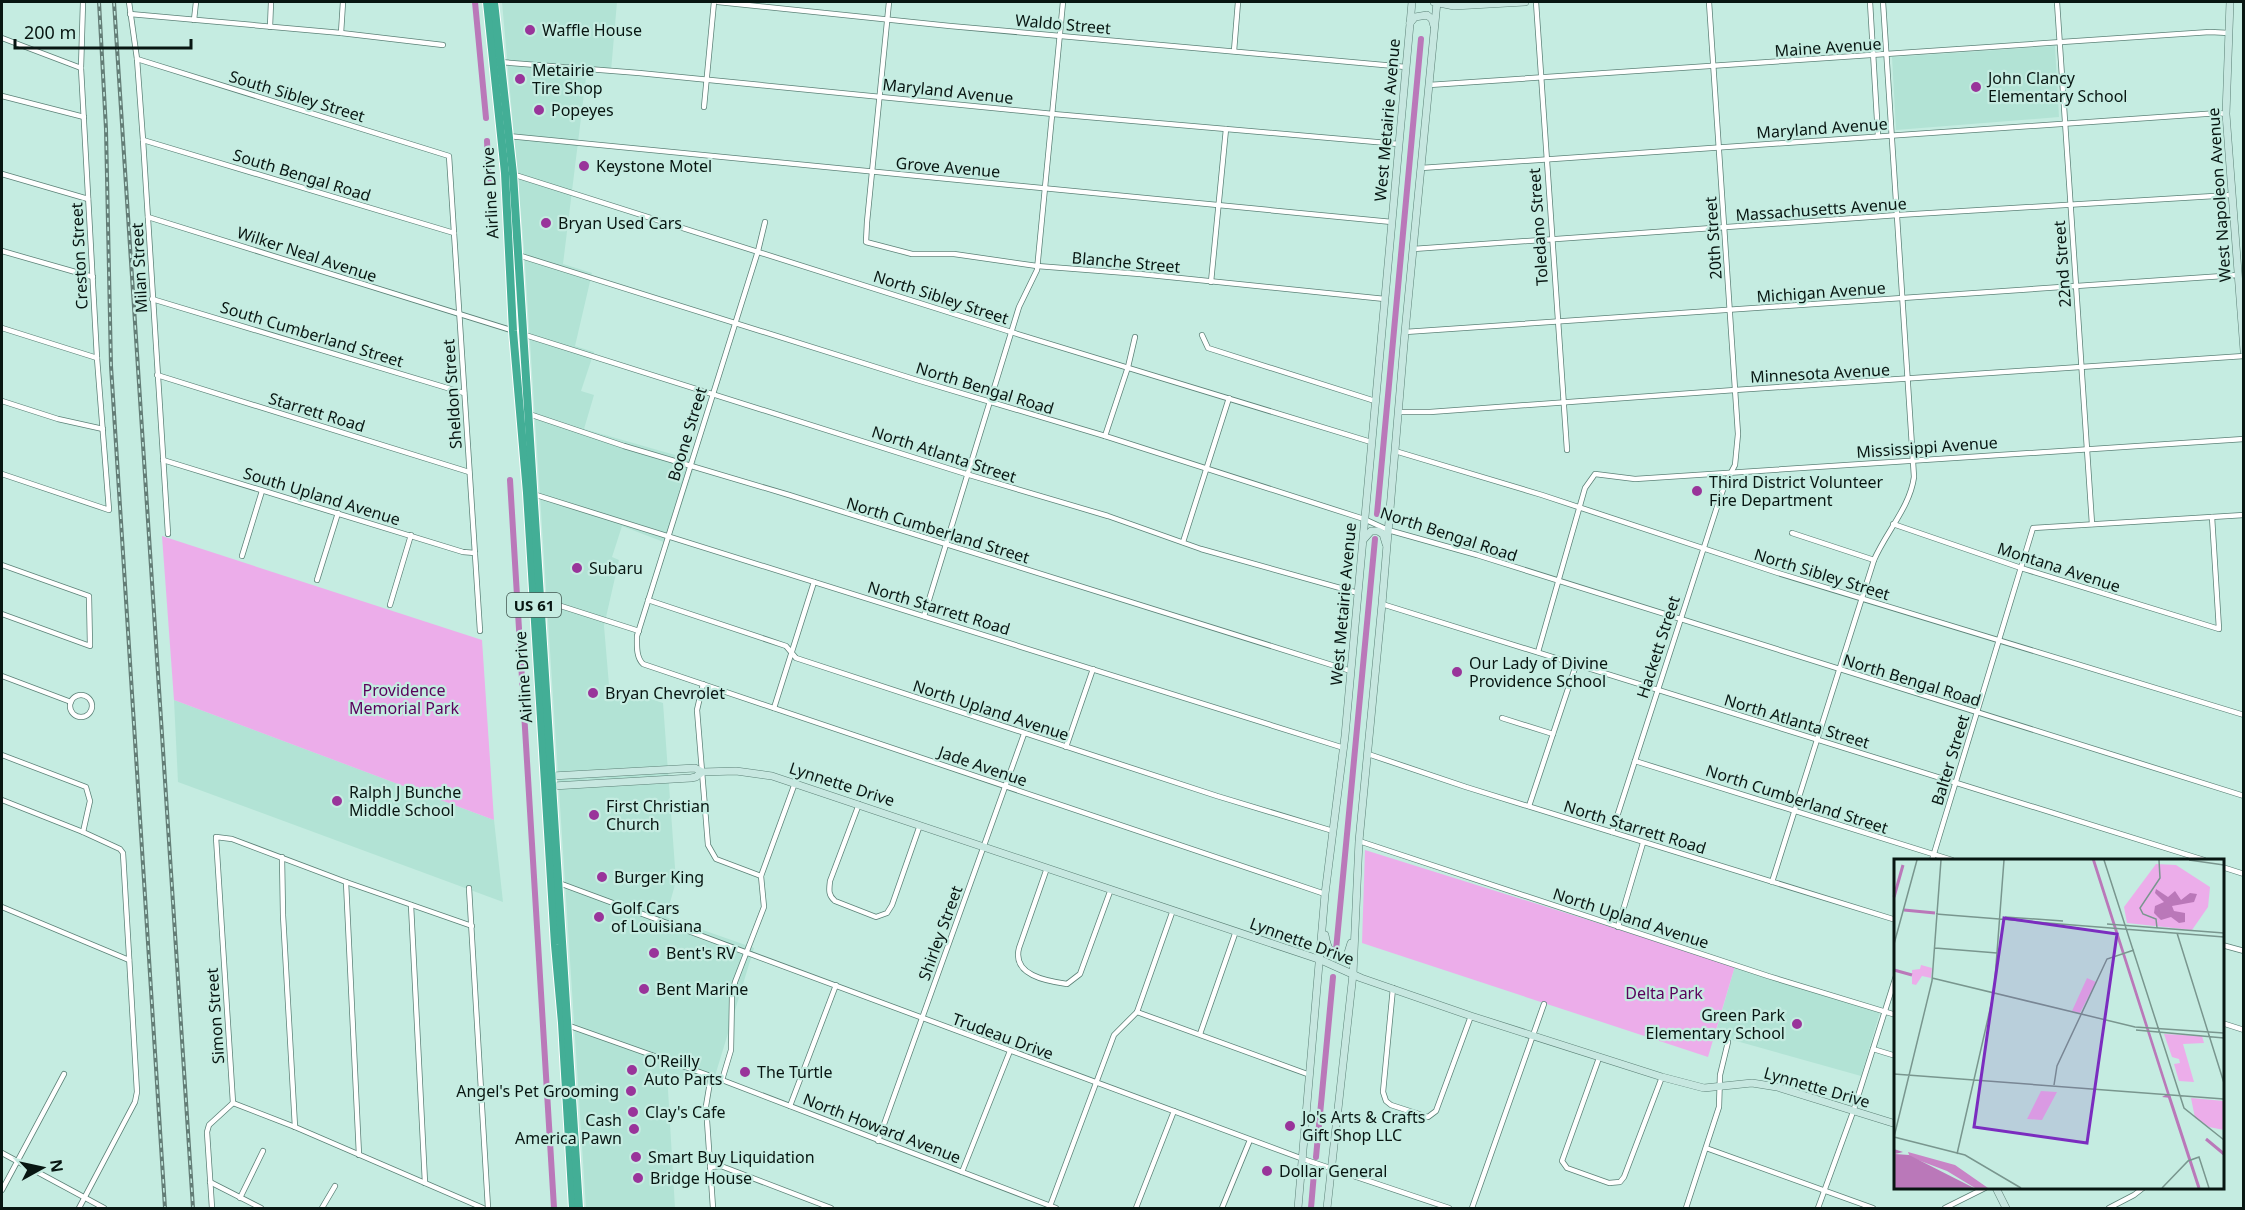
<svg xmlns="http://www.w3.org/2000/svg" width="2245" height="1210" viewBox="0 0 2245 1210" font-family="'Noto Sans',sans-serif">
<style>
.built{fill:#b2e3d5}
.green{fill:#ecadea}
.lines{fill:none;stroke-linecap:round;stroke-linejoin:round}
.canal{stroke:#ba78b9;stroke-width:6}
.street-casing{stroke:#5c8177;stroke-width:6}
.secondary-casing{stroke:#5c8177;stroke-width:8}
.highway-casing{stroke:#fff;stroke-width:10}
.street{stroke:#fff;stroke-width:4.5}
.secondary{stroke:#c7e7e0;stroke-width:7}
.highway{stroke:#43ae96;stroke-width:8}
.rail-casing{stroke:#637d76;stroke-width:4}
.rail{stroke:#c5ece1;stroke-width:1.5;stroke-dasharray:4.5;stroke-linecap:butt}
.poi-dot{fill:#99349a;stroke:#c5ece1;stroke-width:2}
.labels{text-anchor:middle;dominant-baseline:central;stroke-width:4.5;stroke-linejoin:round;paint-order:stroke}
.shield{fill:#c5ece1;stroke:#415650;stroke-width:1.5}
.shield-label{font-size:15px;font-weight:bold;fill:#081612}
.street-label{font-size:16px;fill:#081612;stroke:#c5ece1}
.poi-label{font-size:16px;fill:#081612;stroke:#c5ece1;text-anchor:start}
.park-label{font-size:16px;fill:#59015b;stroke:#c5ece1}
.inset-river{fill:none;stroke:#ba78b9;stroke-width:3}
.inset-road{fill:none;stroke:#79968e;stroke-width:1.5}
.view{fill:#7b2cbf;fill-opacity:0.15;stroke:#7b2cbf;stroke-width:3}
.inset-edge{fill:none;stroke:#081612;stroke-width:3}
</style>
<rect width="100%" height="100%" fill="#c5ece1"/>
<g class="built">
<polygon points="502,2 617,2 611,71 587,69 563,264 592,273 575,346 594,352 581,391 594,395 584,429 696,461 669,544 622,526 612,557 619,560 604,626 609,685 663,703 676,881 666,917 754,948 711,1089 667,1073 675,1208 586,1208 524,248"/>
<polygon points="2055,46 2059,117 1896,130 1892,57"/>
<polygon points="174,700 494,820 503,902 178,782"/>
<polygon points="1735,966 1880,1012 1861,1076 1715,1035"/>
</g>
<g class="green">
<polygon points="162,536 482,640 494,820 174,700"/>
<polygon points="1365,850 1735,966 1708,1057 1362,943"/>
</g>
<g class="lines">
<g class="canal">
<polyline points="475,2 486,118"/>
<polyline points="487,141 489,182"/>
<polyline points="510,480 554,1208"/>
<polyline points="1377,514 1421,39"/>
<polyline points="1336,950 1375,539"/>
<polyline points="1316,1157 1333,977"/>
<polyline points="1311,1208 1314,1173"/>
</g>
<g class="street-casing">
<g id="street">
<polyline points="129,2 137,59 143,140 168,534"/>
<polyline points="718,2 950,26 1406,67"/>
<polyline points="889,2 867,222 866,242 912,254 954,254 1037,266 1140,274 1385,299"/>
<polyline points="1536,2 1567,450"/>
<polyline points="1870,2 1878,136"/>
<polyline points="2057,2 2092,524"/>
<polyline points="130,14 341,33 443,45"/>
<polyline points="194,20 196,2"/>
<polyline points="270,27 271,2"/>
<polyline points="341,33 343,2"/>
<polyline points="2,38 81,68"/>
<polyline points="1234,51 1238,2"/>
<polyline points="137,59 449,156 480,631"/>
<polyline points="499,62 639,73 1053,114 1399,144"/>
<polyline points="1429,85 2210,32 2229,33"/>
<polyline points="2,96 84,117"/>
<polyline points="704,107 714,2"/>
<polyline points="507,136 1392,222"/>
<polyline points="143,140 454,233"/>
<polyline points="1421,168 2219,113 2226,114"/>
<polyline points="2,174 88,199"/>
<polyline points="512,174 1011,332 1371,442"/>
<polyline points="148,217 514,331"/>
<path d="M 765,222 L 758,251 L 637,636 C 637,646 636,657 643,664 L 1325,894"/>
<polyline points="1413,249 1898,215 2231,195"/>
<polyline points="2,251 93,277"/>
<polyline points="518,255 917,380 1105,436 1364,519 1388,530 1477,555 2244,796"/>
<polyline points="1211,282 1226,129"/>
<polyline points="152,299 464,393"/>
<polyline points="2,328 97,358"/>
<polyline points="1405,332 2238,275"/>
<polyline points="522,334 966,474 1108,516 1201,549 1358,593"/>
<polyline points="1202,335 1208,348 1375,401"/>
<polyline points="157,375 469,472"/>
<polyline points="2,401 58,419 103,429"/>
<polyline points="1398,412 1430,412 1735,390 2244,356"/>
<polyline points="529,414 624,446 789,495 1351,671"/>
<polyline points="1105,436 1128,367 1135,337"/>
<polyline points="1395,451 1542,495 1778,573 2244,715"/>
<polyline points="163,460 463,552 475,553"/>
<polyline points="2,474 109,510 97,358 81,68 83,2"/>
<polyline points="533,494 1344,748"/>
<polyline points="1893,524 2021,568 2219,629 2212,517"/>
<polyline points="1792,533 1874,560"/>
<polyline points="1183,542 1229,398"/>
<polyline points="242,556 262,491"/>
<polyline points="2,565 89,596 90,646 2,614"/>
<polyline points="317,580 338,513"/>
<polyline points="539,599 639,631"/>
<polyline points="648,600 786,646 796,658 1217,796 1333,831"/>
<polyline points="1382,604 2204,860"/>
<polyline points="390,605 411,535"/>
<polyline points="924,616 1019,307 1037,270 1063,2"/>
<polyline points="1538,652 1585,488 1595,474 1635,479 2244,439"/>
<polyline points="2,676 71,702"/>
<polyline points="703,684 697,710 708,845 716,859 761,876"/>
<circle cx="81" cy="706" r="11"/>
<polyline points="774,708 814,582"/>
<polyline points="1502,718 1553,734"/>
<polyline points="1066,747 1093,669"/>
<polyline points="1368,754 1466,787 1896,920"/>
<polyline points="2,755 86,787 90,801 83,832"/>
<polyline points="1635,761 1952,860"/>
<polyline points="2,800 83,832 120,849 123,853 137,1092 135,1102 79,1208"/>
<path d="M 859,804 L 830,881 C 829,890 828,895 835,901 L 876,917 L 887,913 L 892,905 L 920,825"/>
<polyline points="1529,806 1576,665"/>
<polyline points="1612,832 1717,507 1725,484 1735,465 1738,434 1709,2"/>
<polyline points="1359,841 1768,976 1896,1015"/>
<polyline points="282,857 283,915 295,1127"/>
<polyline points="1932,860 2033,528 2244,515"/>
<polyline points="2222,867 2244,874"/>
<path d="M 1047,868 L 1019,948 C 1012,975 1046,981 1067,984 L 1080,974 L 1111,889"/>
<polyline points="346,882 359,1155"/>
<path d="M 1772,882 L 1874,560 C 1886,532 1910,507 1914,477 L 1883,2"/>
<polyline points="559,883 1303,1159 1449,1208"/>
<polyline points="469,888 488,1208"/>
<polyline points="411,905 425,1183"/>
<polyline points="2,907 129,960"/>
<polyline points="1618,927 1643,843"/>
<polyline points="2222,945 2244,951"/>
<polyline points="1393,988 1383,1092 1386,1101 1391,1105 1428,1117 1436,1111 1471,1016"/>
<polyline points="1137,1012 1310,1075"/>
<polyline points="2222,1023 2244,1030"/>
<polyline points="567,1025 722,1080 1056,1208"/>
<polyline points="1200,1034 1236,931"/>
<polyline points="1873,1049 1896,1056"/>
<polyline points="1599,1058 1562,1161 1567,1168 1609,1183 1620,1182 1624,1177 1662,1077"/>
<polyline points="711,1076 706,1106 713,1208"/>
<polyline points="722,1080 731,1050 732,996 735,982 764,907 761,876 795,783"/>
<polyline points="233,1103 216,837 232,839 346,882 472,926"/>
<polyline points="233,1103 295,1127 483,1208"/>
<polyline points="790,1106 836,985"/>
<polyline points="878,1141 1024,734"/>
<polyline points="1706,1148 1873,1208"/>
<polyline points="2,1153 104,1208"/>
<polyline points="710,1167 721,1166 831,1208"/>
<polyline points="962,1172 1010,1051"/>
<polyline points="210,1182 261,1208"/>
<polyline points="2,1190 64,1074"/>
<polyline points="240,1198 263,1151"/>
<polyline points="1050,1206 1114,1035 1137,1012 1173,910"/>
<polyline points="212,1208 207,1132 209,1125 233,1103"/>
<polyline points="322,1208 335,1186"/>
<polyline points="1136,1208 1174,1111"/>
<polyline points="1222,1208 1250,1140"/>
<polyline points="1472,1208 1544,1004"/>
<polyline points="1686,1208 1719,1107 1720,1075 1728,1042"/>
<polyline points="1818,1208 1853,1112 1896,976"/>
<polyline points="1945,1208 1985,1188"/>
<polyline points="2109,1208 2134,1195 2143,1188"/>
</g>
</g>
<g class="secondary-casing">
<g id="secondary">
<polyline points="1434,2 1454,6 1525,2"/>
<polyline points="2230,2 2226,114 2244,351"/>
<polyline points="1410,23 1415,17 1427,15 1432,19 1434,26"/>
<polyline points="1364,539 1371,531 1378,531 1383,534 1386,544"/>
<polyline points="702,772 696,777 691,778 553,786 545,781 552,776 695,768 702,772 736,771 772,776 1321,960 1361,978 1471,1016 1662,1077 1704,1088 1752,1083 1777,1087 1896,1124"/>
<path d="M 1325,935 C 1327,947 1333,964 1347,956 L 1351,943"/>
<polyline points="1996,1188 2006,1208"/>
<polyline points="1298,1208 1325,894 1345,736 1412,2"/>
<polyline points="1327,1208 1353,974 1359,841 1382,604 1405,332 1437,2"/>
</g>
</g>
<g class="highway-casing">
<g id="highway">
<polyline points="487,2 505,173 513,331 527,493 555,945 562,1023 573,1208"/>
<polyline points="494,2 513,174 579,1208"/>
</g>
</g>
<use href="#street" class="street"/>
<use href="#secondary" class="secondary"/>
<use href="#highway" class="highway"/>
<g class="rail-casing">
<g id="rail">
<polyline points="99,2 106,129 111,366 165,1208"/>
<polyline points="114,2 193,1208"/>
</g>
</g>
<use href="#rail" class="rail"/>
</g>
<g class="poi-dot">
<circle cx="530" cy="30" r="6"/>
<circle cx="520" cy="79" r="6"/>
<circle cx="1976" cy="87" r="6"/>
<circle cx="539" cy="110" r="6"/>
<circle cx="584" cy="166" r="6"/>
<circle cx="546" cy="223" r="6"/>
<circle cx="1697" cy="491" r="6"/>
<circle cx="577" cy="568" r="6"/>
<circle cx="1457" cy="672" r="6"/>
<circle cx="593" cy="693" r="6"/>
<circle cx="337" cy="801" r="6"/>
<circle cx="594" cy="815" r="6"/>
<circle cx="602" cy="877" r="6"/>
<circle cx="599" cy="917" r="6"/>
<circle cx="654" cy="953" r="6"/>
<circle cx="644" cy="989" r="6"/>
<circle cx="1797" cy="1024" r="6"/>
<circle cx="632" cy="1070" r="6"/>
<circle cx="745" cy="1072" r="6"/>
<circle cx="631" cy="1091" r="6"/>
<circle cx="633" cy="1112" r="6"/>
<circle cx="1290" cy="1126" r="6"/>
<circle cx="634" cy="1129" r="6"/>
<circle cx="636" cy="1157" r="6"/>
<circle cx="1267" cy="1171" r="6"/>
<circle cx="638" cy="1178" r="6"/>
</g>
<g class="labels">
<rect class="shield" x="507" y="593" width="54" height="24" rx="4.5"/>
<g class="shield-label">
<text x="534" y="605">US 61</text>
</g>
<g class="street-label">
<text transform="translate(1063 24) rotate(5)">Waldo Street</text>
<text transform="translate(1828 47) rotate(-4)">Maine Avenue</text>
<text transform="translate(948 91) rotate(6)">Maryland Avenue</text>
<text transform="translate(297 96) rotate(17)">South Sibley Street</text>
<text transform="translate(1387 120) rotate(-85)">West Metairie Avenue</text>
<text transform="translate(1822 128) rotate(-4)">Maryland Avenue</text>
<text transform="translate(948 167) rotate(5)">Grove Avenue</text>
<text transform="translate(302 175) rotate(17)">South Bengal Road</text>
<text transform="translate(490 193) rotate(-93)">Airline Drive</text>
<text transform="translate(2219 195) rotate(-94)">West Napoleon Avenue</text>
<text transform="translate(1821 209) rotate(-4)">Massachusetts Avenue</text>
<text transform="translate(1538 227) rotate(-94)">Toledano Street</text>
<text transform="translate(1713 238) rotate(-94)">20th Street</text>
<text transform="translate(307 254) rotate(18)">Wilker Neal Avenue</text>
<text transform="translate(79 256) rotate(-93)">Creston Street</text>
<text transform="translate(1126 262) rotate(5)">Blanche Street</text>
<text transform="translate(2062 264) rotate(-94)">22nd Street</text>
<text transform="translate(139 268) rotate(-93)">Milan Street</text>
<text transform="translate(1821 292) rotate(-4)">Michigan Avenue</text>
<text transform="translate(941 297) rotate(18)">North Sibley Street</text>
<text transform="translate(312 334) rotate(17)">South Cumberland Street</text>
<text transform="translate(1820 373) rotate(-3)">Minnesota Avenue</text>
<text transform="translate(985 388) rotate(17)">North Bengal Road</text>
<text transform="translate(452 394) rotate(-94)">Sheldon Street</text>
<text transform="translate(317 412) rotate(17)">Starrett Road</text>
<text transform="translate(687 434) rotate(-73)">Boone Street</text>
<text transform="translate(1927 447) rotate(-4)">Mississippi Avenue</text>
<text transform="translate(944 454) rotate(18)">North Atlanta Street</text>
<text transform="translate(322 496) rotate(17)">South Upland Avenue</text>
<text transform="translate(938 530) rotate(17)">North Cumberland Street</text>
<text transform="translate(1449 534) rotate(18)">North Bengal Road</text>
<text transform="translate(2059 567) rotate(18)">Montana Avenue</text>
<text transform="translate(1822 574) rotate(17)">North Sibley Street</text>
<text transform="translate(1343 604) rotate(-85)">West Metairie Avenue</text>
<text transform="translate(939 608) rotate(17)">North Starrett Road</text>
<text transform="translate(1658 647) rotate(-72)">Hackett Street</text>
<text transform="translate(523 677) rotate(-94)">Airline Drive</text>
<text transform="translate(1912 680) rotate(17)">North Bengal Road</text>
<text transform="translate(991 710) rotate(18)">North Upland Avenue</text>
<text transform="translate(1797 721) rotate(17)">North Atlanta Street</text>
<text transform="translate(1950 760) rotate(-73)">Balter Street</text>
<text transform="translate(983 766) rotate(19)">Jade Avenue</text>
<text transform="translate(842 784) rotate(18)">Lynnette Drive</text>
<text transform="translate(1797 799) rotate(18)">North Cumberland Street</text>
<text transform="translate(1635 827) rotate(17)">North Starrett Road</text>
<text transform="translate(1631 918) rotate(18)">North Upland Avenue</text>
<text transform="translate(940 933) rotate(-70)">Shirley Street</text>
<text transform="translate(1302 941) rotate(20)">Lynnette Drive</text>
<text transform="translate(215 1016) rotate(-94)">Simon Street</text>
<text transform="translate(1003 1036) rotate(20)">Trudeau Drive</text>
<text transform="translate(1817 1087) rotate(16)">Lynnette Drive</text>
<text transform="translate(882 1128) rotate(21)">North Howard Avenue</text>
</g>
<g class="poi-label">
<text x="542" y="30">Waffle House</text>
<text x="532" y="70">Metairie<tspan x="532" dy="18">Tire Shop</tspan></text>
<text x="1988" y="78">John Clancy<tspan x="1988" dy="18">Elementary School</tspan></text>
<text x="551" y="110">Popeyes</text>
<text x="596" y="166">Keystone Motel</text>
<text x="558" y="223">Bryan Used Cars</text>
<text x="1709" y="482">Third District Volunteer<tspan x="1709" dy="18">Fire Department</tspan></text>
<text x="589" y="568">Subaru</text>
<text x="1469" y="663">Our Lady of Divine<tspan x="1469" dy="18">Providence School</tspan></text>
<text x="605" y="693">Bryan Chevrolet</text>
<text x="349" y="792">Ralph J Bunche<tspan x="349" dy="18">Middle School</tspan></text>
<text x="606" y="806">First Christian<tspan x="606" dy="18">Church</tspan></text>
<text x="614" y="877">Burger King</text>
<text x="611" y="908">Golf Cars<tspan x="611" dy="18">of Louisiana</tspan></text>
<text x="666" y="953">Bent's RV</text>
<text x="656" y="989">Bent Marine</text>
<text x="1785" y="1015" text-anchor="end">Green Park<tspan x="1785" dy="18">Elementary School</tspan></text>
<text x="644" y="1061">O'Reilly<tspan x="644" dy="18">Auto Parts</tspan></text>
<text x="757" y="1072">The Turtle</text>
<text x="619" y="1091" text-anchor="end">Angel's Pet Grooming</text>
<text x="645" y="1112">Clay's Cafe</text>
<text x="1302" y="1117">Jo's Arts &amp; Crafts<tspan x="1302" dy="18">Gift Shop LLC</tspan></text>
<text x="622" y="1120" text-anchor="end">Cash<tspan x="622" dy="18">America Pawn</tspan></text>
<text x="648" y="1157">Smart Buy Liquidation</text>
<text x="1279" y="1171">Dollar General</text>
<text x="650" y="1178">Bridge House</text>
</g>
<g class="park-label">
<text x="404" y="690">Providence<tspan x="404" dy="18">Memorial Park</tspan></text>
<text x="1664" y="993">Delta Park</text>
</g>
</g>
<g transform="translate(1894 859)">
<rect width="330" height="330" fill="#c5ece1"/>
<path d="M 262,5 L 282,6 L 316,28 L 314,48 L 298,71 L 233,64 L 230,48 ZM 27,106 L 38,109 L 37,119 L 28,117 L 22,126 L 18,125 L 18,111 L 26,110 ZM 193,119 L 202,123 L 186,154 L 178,152 ZM 270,175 L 308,177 L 310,184 L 289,185 L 300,223 L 285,222 L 280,205 L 286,204 L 285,200 L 278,198 ZM 147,232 L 163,233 L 148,261 L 133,260 ZM 297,239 L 330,242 L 330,271 L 315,268 L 301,259 Z" fill="#ecadea"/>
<path d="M 14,293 L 61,306 L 94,329 L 81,329 L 53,312 L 16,298 Z" fill="#c884c6"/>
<path d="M 198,1 L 201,1 L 277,239 L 268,238 L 273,235 ZM 262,30 L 274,38 L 281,32 L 287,41 L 296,34 L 303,35 L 300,43 L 278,47 L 280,52 L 291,54 L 291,63 L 285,64 L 277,58 L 267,61 L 260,54 L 261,47 L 270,43 L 261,34 ZM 0,290 L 9,293 L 1,295 L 15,296 L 80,329 L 0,329 Z" fill="#ba78b9"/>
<path class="inset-river" d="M 0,38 L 9,6M 10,51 L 41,54M 0,111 L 18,116M 275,237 L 305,329M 312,280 L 330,295"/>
<path class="inset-road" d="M 210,1 L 290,249 L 330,281M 295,1 L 330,6M 42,55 L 330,78M 111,58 L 169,62M 213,65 L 330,74M 263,69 L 262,60 L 249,55 L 246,49 L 266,19 L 265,1M 283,74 L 330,224M 0,85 L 23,1M 41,89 L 103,94M 38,119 L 241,168 L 330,174M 242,171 L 330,179M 0,215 L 330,240M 160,226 L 163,207 L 213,100 L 240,91M 0,278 L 38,122 L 47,1M 0,278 L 71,296 L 127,329M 63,295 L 100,133 L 110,1M 268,329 L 294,302 L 305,298 L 315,329"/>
<path class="view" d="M 110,59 L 223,75 L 193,284 L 80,268 Z"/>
<rect width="330" height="330" class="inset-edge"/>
</g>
<rect width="2245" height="1210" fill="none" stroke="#081612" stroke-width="6"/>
<g transform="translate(42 1168) rotate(82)" stroke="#c5ece1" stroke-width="4.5" paint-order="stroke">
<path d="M0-4.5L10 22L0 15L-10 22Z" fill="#081612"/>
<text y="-9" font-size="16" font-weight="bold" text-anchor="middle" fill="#081612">N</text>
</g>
<path d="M15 39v9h176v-9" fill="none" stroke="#081612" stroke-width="3"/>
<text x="24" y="39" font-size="18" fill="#081612" stroke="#c5ece1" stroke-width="4.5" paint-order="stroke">200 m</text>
</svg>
